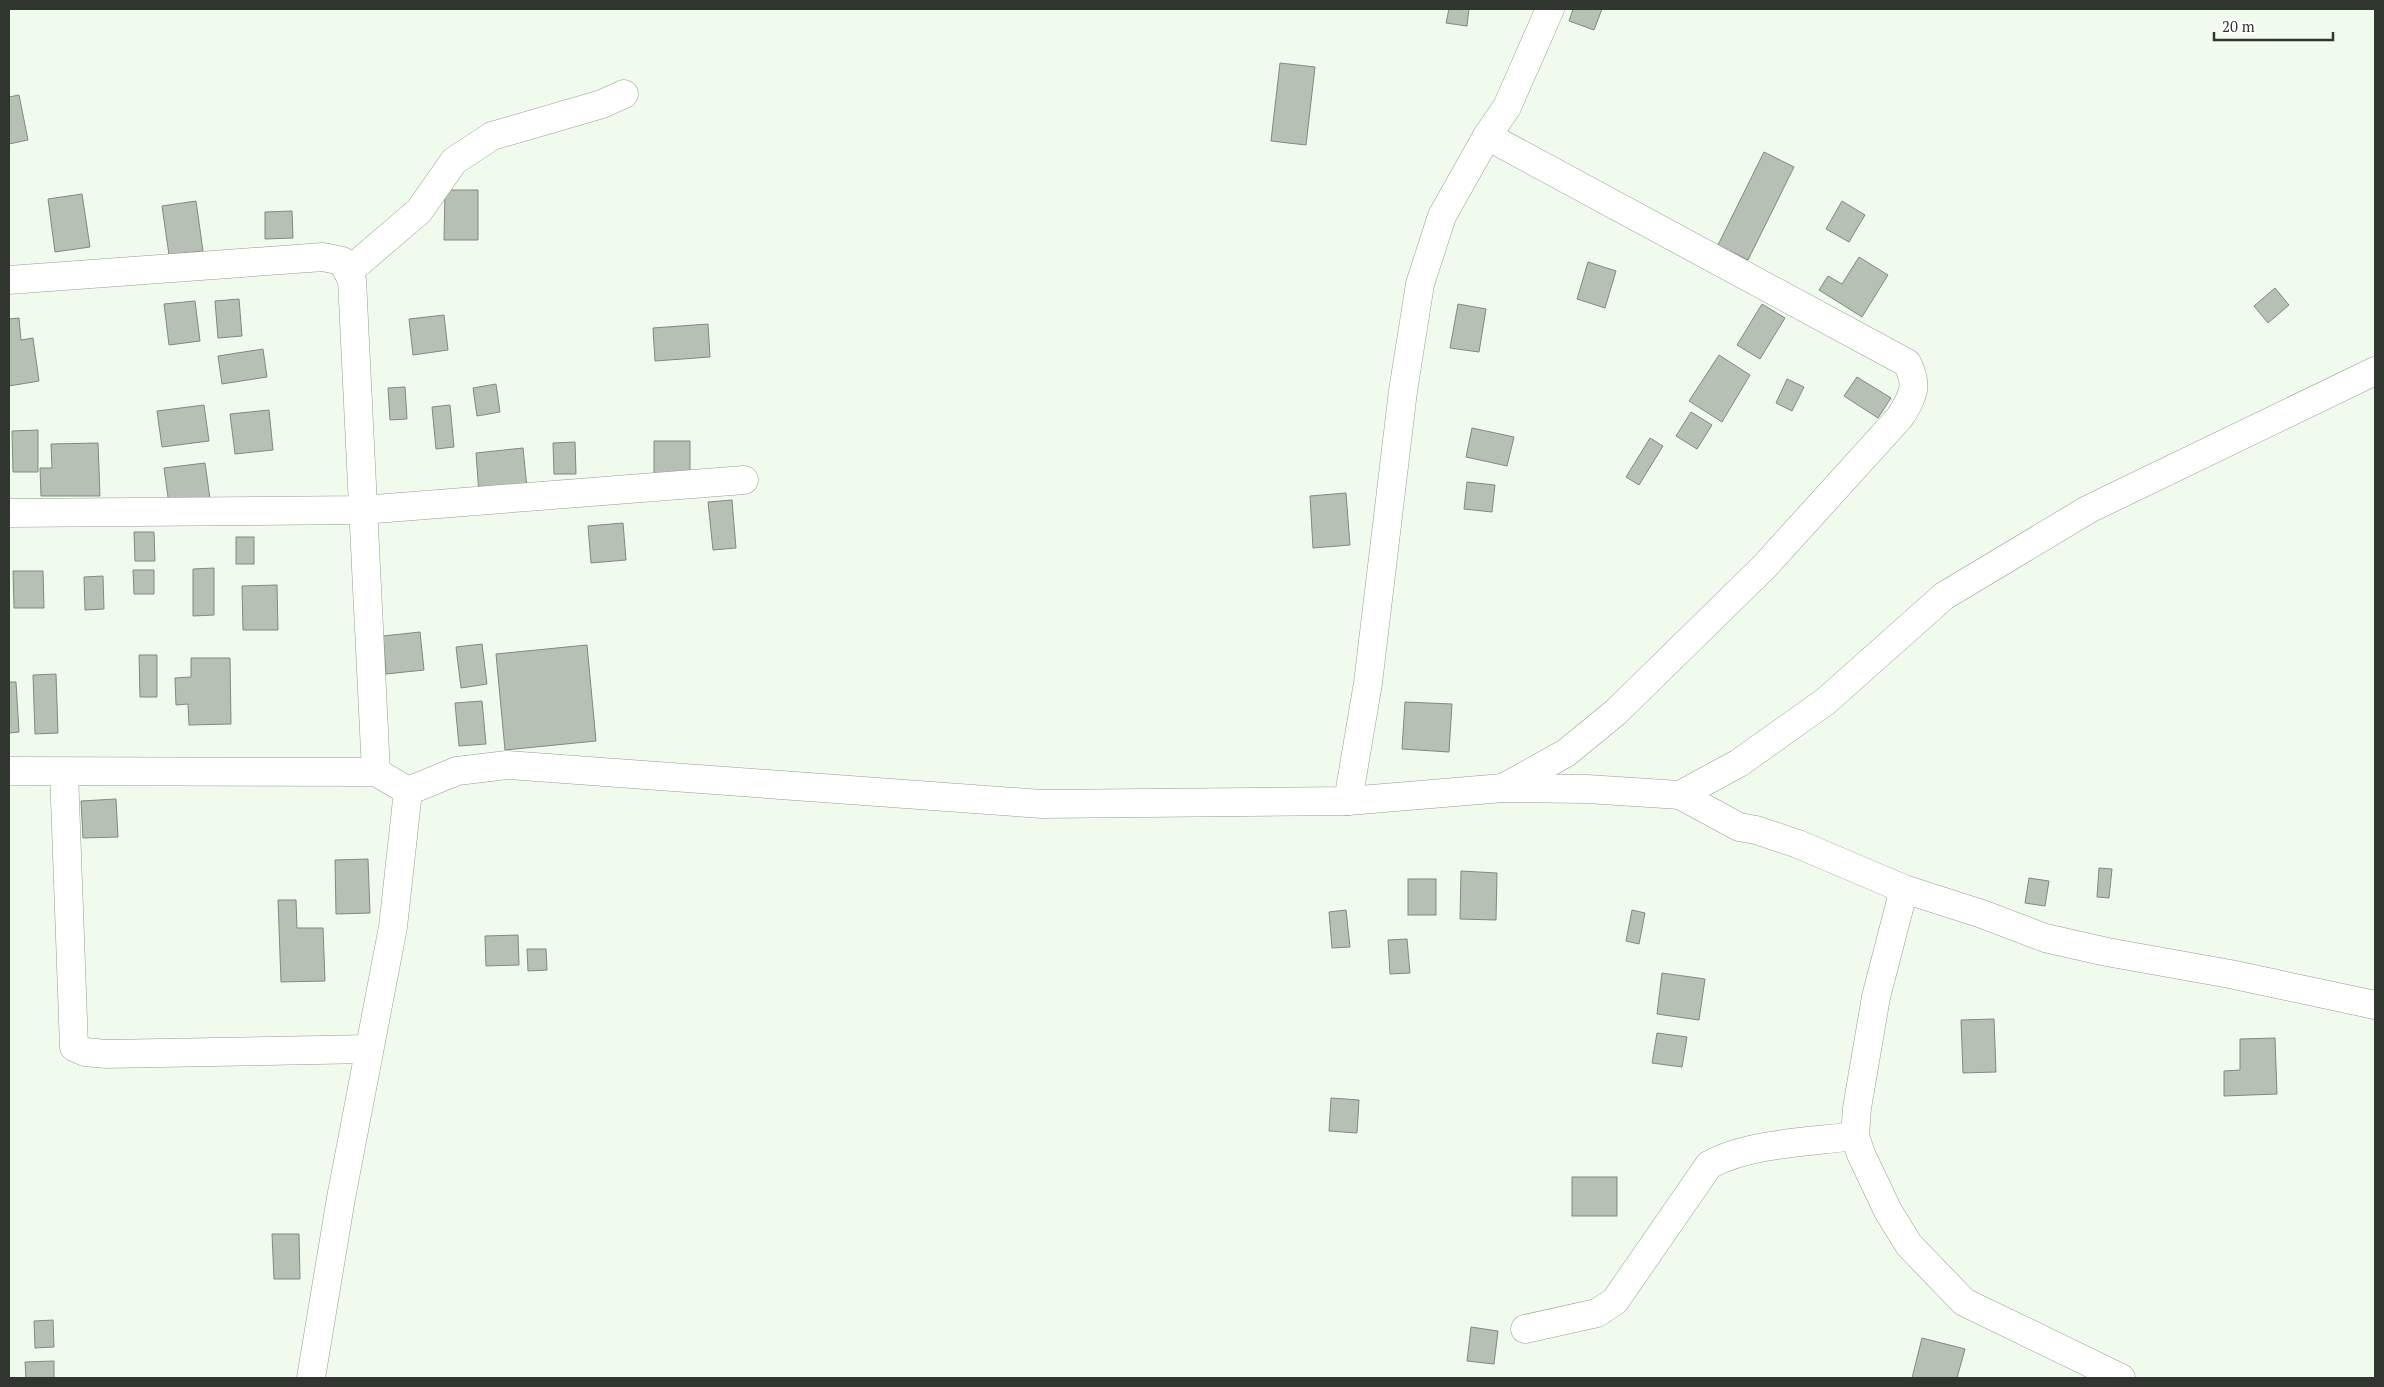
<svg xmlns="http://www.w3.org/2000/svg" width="2384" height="1387" viewBox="0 0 2384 1387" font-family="'PT Serif',serif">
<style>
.building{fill:#b6c0b4;stroke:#808a7f}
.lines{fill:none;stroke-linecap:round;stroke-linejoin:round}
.street-casing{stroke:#949e92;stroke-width:29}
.secondary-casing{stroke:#949e92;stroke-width:29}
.street{stroke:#fff;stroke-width:28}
.secondary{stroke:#fff;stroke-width:28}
</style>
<rect width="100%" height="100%" fill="#f0fbee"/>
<g class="building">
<polygon points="1449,9 1469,9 1467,26 1446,23"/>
<polygon points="1573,9 1602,9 1594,30 1569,21"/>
<polygon points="1280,63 1315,67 1306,145 1271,141"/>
<polygon points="19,95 28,140 9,144 9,97"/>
<polygon points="1764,152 1794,167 1748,260 1718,245"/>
<polygon points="445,190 478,190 478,240 444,240"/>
<polygon points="82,194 90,247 55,252 48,199"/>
<polygon points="196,201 203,251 169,255 162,206"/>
<polygon points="1842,201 1865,215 1849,242 1826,229"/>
<polygon points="292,211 293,238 265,239 265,212"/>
<polygon points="1859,257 1888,275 1862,317 1819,290 1828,276 1842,284"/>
<polygon points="1588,262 1616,271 1605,308 1577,299"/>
<polygon points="2275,288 2289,305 2268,323 2254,306"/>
<polygon points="239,299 242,336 218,338 215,301"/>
<polygon points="195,301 200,341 169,345 164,304"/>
<polygon points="1458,304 1486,309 1479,352 1450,348"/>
<polygon points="1762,304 1785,318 1760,359 1737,345"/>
<polygon points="444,315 448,350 413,355 409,319"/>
<polygon points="19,318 21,340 33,338 39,381 9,386 9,319"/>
<polygon points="708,324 710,357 655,361 653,328"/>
<polygon points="263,349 267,377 222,384 218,356"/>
<polygon points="1719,355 1750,375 1722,422 1689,401"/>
<polygon points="1857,377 1891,398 1878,418 1844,396"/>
<polygon points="1787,379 1804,387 1792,411 1776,403"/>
<polygon points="496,384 500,412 477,416 473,388"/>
<polygon points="405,387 407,419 390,420 388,388"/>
<polygon points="204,405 209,441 162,447 157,411"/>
<polygon points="450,405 454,447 436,449 432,407"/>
<polygon points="269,410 273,450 235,454 230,414"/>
<polygon points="1691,412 1712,425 1697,449 1676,436"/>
<polygon points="1472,428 1514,437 1507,466 1466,457"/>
<polygon points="38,430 38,472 13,472 12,431"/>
<polygon points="1650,438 1663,446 1639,485 1626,477"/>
<polygon points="654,441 690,441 690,477 654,478"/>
<polygon points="575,442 576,474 554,474 553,443"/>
<polygon points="98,443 100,496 41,496 40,468 52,468 51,444"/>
<polygon points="523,448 527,488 479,494 476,453"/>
<polygon points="205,463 210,499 169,504 164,468"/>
<polygon points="1467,482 1495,485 1492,512 1464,509"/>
<polygon points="1346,493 1350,545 1313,548 1310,496"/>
<polygon points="732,500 736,548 713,550 708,502"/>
<polygon points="623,523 626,560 591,563 588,526"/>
<polygon points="134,532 154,532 155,561 135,561"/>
<rect x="236" y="537" width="18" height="27"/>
<polygon points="214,568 214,615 193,616 193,569"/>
<polygon points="133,570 154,570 154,594 134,594"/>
<polygon points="13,571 43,571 44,608 14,608"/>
<polygon points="103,576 104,609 85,610 84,577"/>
<polygon points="277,585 278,630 243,630 242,586"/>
<polygon points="420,632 424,670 386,674 383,636"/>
<polygon points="482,644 487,684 461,688 456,647"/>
<polygon points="587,645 596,741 505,750 496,654"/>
<polygon points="139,655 157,655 157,697 140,697"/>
<polygon points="191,658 230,658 231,724 189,725 188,704 176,705 175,678 191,677"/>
<polygon points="56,674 58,733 35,734 33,675"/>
<polygon points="9,682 16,682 19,732 9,733"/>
<polygon points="482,701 486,744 459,746 455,703"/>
<polygon points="1405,702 1452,704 1449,752 1402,749"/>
<polygon points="116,799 118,837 83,838 81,801"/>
<polygon points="368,859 370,913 336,914 335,860"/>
<polygon points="2099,868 2112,869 2109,898 2097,897"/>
<polygon points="1461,871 1497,873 1496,920 1460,919"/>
<polygon points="2029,878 2049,881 2045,906 2025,903"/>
<rect x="1408" y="879" width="28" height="36"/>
<polygon points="278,900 296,900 297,928 323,928 325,981 281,982"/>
<polygon points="1346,910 1350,947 1332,948 1329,912"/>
<polygon points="1632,910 1645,913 1639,944 1626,941"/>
<polygon points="518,935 519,965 486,966 485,936"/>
<polygon points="1407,939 1410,973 1390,974 1388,940"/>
<polygon points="527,949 546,949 547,970 528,971"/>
<polygon points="1662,973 1705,979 1699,1020 1657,1014"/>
<polygon points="1994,1019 1996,1072 1963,1073 1961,1020"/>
<polygon points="1657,1033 1687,1037 1682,1067 1652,1063"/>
<polygon points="2275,1038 2277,1094 2224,1096 2224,1071 2240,1070 2240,1039"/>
<polygon points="1331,1098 1359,1100 1357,1133 1329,1131"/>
<rect x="1572" y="1177" width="45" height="39"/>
<polygon points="272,1234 299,1234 300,1279 274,1279"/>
<polygon points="53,1320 54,1347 35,1348 34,1321"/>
<polygon points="1471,1327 1498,1331 1494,1364 1467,1361"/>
<polygon points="1922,1338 1965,1349 1957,1378 1912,1378"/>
<polygon points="54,1361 54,1378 26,1378 25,1362"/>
</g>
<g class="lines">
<g class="street-casing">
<g id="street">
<path d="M 1487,136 L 1907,363 C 1919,386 1913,396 1900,417 L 1765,566 L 1616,712 L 1566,753 L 1503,788"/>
<polyline points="349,271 419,211 454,161 492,136 602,104 624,94"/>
<polyline points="9,280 323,257 342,261 352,280 376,772"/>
<polyline points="9,513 362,510 744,480"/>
<polyline points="9,771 376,772 408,791"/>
<polyline points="64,772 74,1047 85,1052 106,1054 369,1049"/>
<polyline points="1680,795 1739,827 1756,830 1798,844 1904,889 1982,914 2045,938 2107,952 2230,974 2375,1005"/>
<polyline points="1348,801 1368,683 1403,391 1420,284 1442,216 1487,136 1507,107 1550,9"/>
<polyline points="1904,889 1876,997 1857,1108 1855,1136 1861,1154 1888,1211 1909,1245 1964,1302 2121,1378"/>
<path d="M 1525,1329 L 1597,1313 L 1615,1301 L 1709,1165 C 1749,1143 1810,1142 1855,1136"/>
</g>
</g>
<g class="secondary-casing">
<polyline id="secondary" points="311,1378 341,1198 393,927 408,791 457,771 507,765 1042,804 1348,801 1503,788 1587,789 1680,795 1739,763 1826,701 1944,596 2089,509 2375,371"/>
</g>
<use href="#street" class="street"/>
<use href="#secondary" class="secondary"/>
</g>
<rect width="2384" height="1387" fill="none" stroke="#313530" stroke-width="20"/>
<path d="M2214 32v8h119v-8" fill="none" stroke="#313530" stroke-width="2.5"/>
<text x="2222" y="32" font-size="15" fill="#313530" stroke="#ffffff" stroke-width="4" paint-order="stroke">20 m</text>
</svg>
